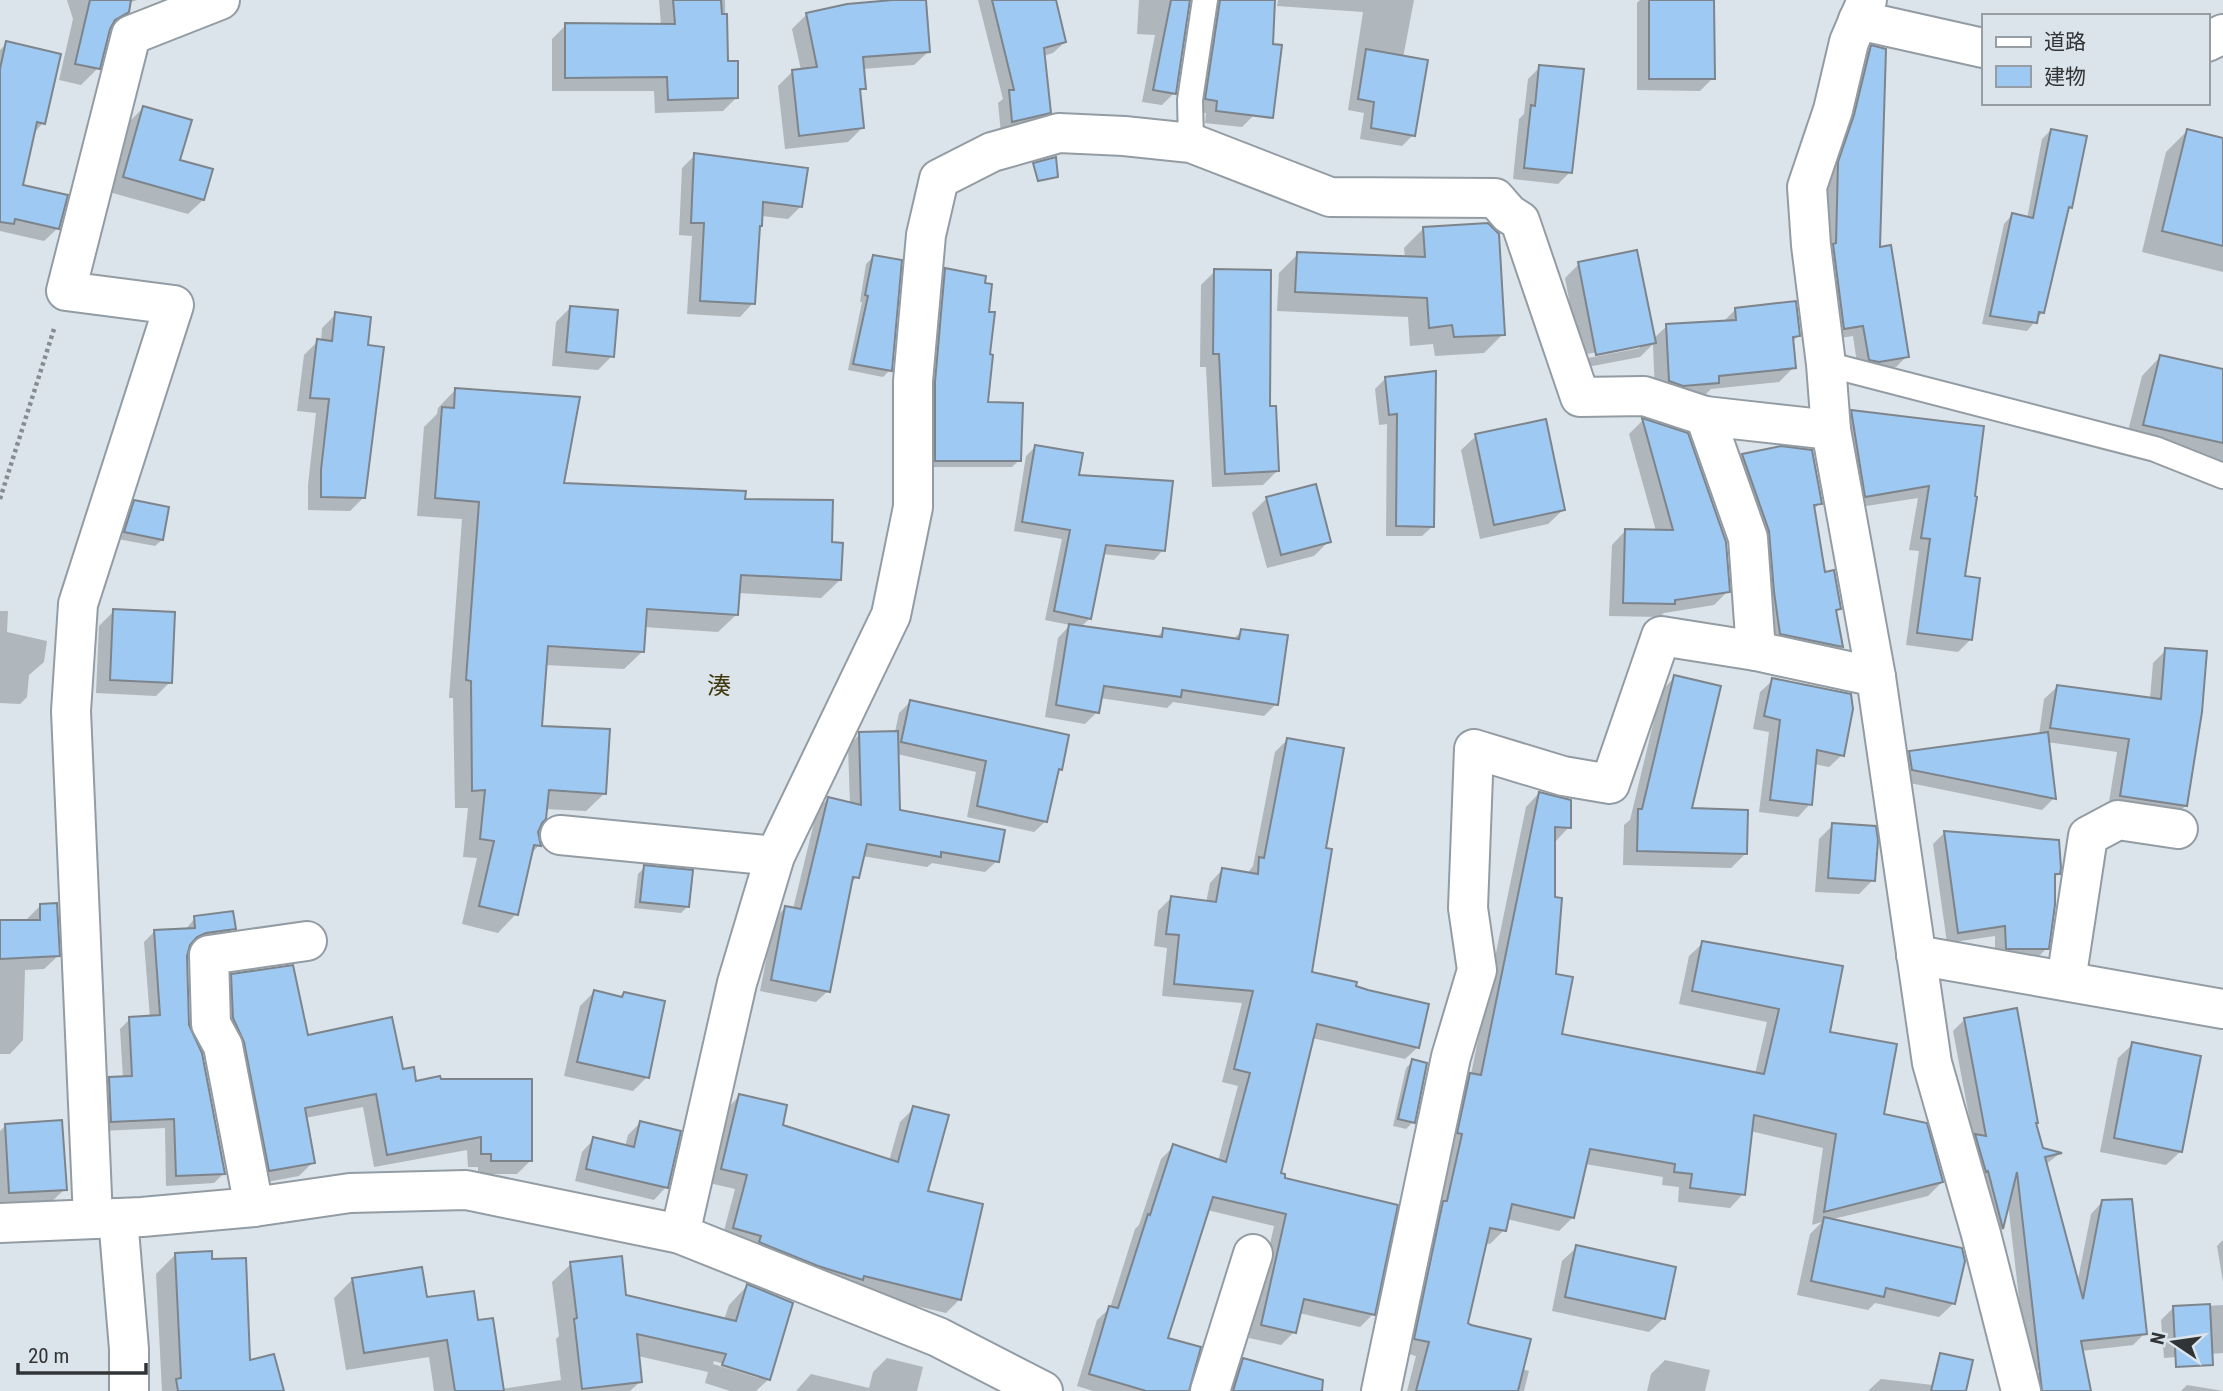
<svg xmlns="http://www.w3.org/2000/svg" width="2223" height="1391" viewBox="0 0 2223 1391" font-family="'Roboto Condensed','Noto Sans JP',sans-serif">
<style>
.shadow{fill:#0003;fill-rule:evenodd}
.building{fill:#9ec9f2;stroke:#7d848b;stroke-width:2}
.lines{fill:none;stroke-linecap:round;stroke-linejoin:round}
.lane-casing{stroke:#949ca3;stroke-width:28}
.street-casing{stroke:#949ca3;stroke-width:42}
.path{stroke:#868c91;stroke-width:4.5;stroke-dasharray:3.5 3.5;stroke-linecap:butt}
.lane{stroke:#fff;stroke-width:24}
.street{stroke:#fff;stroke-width:38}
.labels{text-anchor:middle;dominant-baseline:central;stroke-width:5;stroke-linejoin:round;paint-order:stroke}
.quarter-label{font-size:24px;fill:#42390f;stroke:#dbe4eb}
</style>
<rect width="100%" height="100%" fill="#dbe4eb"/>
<g class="shadow">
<polygon points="67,0 137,0 129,3 127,12 110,29 98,68 81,85 59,80 73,19"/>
<polygon points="659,0 725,0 726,63 737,97 723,111 655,113 654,91 552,91 552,39 566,25 661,25"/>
<polygon points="913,0 925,0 929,51 914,65 862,69 864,88 858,94 862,128 848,142 785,149 778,86 793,71 801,70 792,29 807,14"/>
<polygon points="978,0 1054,0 1065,42 1053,53 1043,56 1049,112 1038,124 1001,133 998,103 1003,99"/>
<polygon points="1139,0 1188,0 1174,93 1162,105 1142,102 1155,35 1137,34"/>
<polygon points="1202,0 1248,0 1254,115 1242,127 1205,123 1206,113 1194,111"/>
<polygon points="1278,0 1414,0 1403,58 1413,135 1402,146 1360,139 1364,113 1348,110 1363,12 1277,6"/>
<polygon points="1640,0 1713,0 1713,78 1700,91 1637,90 1637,3"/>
<polygon points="7,43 43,123 33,134 21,186 58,228 44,241 0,231 0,50"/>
<polygon points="1872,47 1878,249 1907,356 1896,367 1867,373 1858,370 1853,336 1833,339 1826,253 1828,175 1861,58"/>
<polygon points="1540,67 1570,172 1558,184 1513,179 1519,119 1524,114 1528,79"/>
<polygon points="143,108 203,200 188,214 109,192 129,122"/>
<polygon points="2051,130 2070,207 2066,211 2043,312 2027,331 1982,324 2004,224 2012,215 2027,219 2042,139"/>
<polygon points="2187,131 2223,139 2223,272 2142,252 2166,152"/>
<polygon points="695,155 801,206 788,219 761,216 758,228 753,303 740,317 687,314 692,236 679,235 682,168"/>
<polygon points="1424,228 1503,334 1484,353 1435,356 1433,344 1410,346 1408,317 1277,311 1279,273 1298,254 1405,258 1404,248"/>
<polygon points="873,257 890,370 883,377 848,370 862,302 860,302 866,264"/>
<path d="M 1579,264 L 1653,339 L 1667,326 L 1722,323 L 1736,309 L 1799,335 L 1791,343 L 1794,367 L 1779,382 L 1711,389 L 1703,397 L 1655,395 L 1653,344 L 1640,357 L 1582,368 L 1565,278 ZM 1640,344 L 1640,348 L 1588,358 L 1587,354 Z"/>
<polygon points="946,270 987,313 986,403 1019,460 1012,467 929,467 929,390 939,277"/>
<polygon points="1215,271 1269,408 1277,471 1263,485 1212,487 1206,367 1200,367 1201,285"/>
<polygon points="570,308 612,356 598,370 552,366 556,322"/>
<polygon points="336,314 366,346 364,497 350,511 308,510 308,485 316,413 297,411 304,355 318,341 321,341 322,328"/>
<polygon points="2160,357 2223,371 2223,475 2125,443 2142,376"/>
<polygon points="1434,373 1433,526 1422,536 1386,536 1387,424 1379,425 1375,389 1386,378"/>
<polygon points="456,389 562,485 743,501 830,544 840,580 821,598 738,593 737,614 718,632 644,627 643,651 624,669 545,665 540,727 605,793 586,811 545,809 537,832 539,845 530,855 516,914 498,933 462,924 477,858 463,857 468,808 455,808 453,698 449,698 462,519 417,516 424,427 437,414 438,408"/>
<polygon points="1852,412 1982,428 1963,577 1970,640 1958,652 1906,645 1919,551 1909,550 1918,498 1853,508 1840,424"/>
<polygon points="1643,420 1687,435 1728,591 1714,605 1664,613 1659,617 1609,616 1612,545 1626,530 1656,531 1629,434"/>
<polygon points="1476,436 1563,510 1548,524 1480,539 1461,450"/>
<polygon points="1036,446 1077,477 1163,550 1154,560 1103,554 1090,618 1081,627 1156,638 1164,630 1232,640 1242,631 1276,704 1264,716 1173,702 1167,708 1100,698 1097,712 1085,724 1045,717 1058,638 1070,625 1045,620 1062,539 1014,531 1026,456"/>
<polygon points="1781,448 1820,503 1813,510 1824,574 1840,609 1835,613 1841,647 1830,658 1769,645 1731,467 1742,455"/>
<polygon points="1266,499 1329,541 1314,556 1267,568 1252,513"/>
<polygon points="135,502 162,540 155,546 118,539 128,509"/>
<polygon points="0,611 8,611 7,632 47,641 44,662 29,675 27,697 20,704 0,703"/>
<polygon points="114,611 170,682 156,696 96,693 99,626"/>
<polygon points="2166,650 2186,805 2173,818 2108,808 2117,752 2047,742 2054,798 2042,810 1900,781 1897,765 1910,753 2039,735 2044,699 2057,687 2150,699 2153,663"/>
<polygon points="1675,677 1690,810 1745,854 1731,868 1623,865 1624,825 1630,820 1661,691"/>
<polygon points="1773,680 1842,755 1829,767 1814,764 1810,804 1798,817 1759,812 1769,732 1753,729 1760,692"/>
<polygon points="910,702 1061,769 1057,773 1046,821 1034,832 967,817 976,772 897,754 899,812 997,861 985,872 932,863 927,867 862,856 857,877 849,885 828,991 816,1002 760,991 774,919 786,907 793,909 817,810 828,799 850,804 848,746 860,734 895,732 899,713"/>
<polygon points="1287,740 1323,849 1310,973 1354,987 1418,1047 1405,1059 1312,1038 1279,1175 1373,1314 1360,1327 1299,1313 1294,1332 1281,1345 1249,1338 1274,1226 1207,1210 1166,1339 1187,1391 1093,1391 1077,1386 1097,1320 1110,1308 1135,1229 1139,1225 1161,1159 1174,1146 1218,1161 1238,1086 1222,1082 1242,1003 1162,996 1167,948 1154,946 1158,911 1171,898 1206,903 1210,883 1222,870 1247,874 1253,866 1275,752"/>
<polygon points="1539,793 1569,827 1556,841 1553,841 1554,975 1560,1035 1755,1074 1767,1022 1679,1004 1689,956 1703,943 1828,1033 1882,1116 1942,1182 1928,1196 1829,1220 1954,1303 1939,1317 1875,1303 1868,1310 1797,1295 1810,1234 1822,1222 1812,1225 1823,1148 1750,1131 1743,1194 1730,1208 1678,1202 1679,1187 1662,1185 1663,1177 1585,1164 1573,1217 1559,1231 1507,1219 1504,1230 1490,1244 1485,1243 1467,1323 1522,1369 1529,1371 1524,1391 1407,1391 1416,1356 1402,1352 1457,1088 1471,1074 1526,807"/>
<polygon points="1833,825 1873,880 1859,894 1815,892 1819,839"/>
<polygon points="1944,833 2057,841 2059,873 2054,878 2047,948 2036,959 1995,959 1995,936 1947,943 1933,844"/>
<polygon points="645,867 687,907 681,913 634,908 638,874"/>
<polygon points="41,905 58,956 44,969 25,970 23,1040 10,1054 0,1054 0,922 27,922 27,919"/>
<polygon points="195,918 234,928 224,939 188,945 185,955 187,1026 223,1174 214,1183 166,1186 165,1128 101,1131 99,1089 109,1079 123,1078 120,1029 130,1019 150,1018 144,942 154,932 185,930"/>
<polygon points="232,976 307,1037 402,1071 531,1160 517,1174 478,1174 478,1167 468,1167 467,1150 374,1167 363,1107 305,1118 313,1162 299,1176 256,1184 218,989"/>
<polygon points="594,992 620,998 624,993 647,1077 633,1091 564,1076 580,1006"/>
<polygon points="1964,1020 2037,1123 2035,1125 2041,1150 2059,1154 2045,1165 2077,1284 2091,1214 2102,1202 2145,1333 2133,1345 2081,1351 2089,1391 2037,1391 2034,1377 2041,1370 2036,1371 2033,1358 2026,1359 2008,1203 2002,1229 1992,1239 1953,1031"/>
<polygon points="2133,1044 2181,1151 2166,1165 2100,1152 2118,1058"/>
<polygon points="1413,1061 1413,1122 1406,1129 1393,1126 1406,1068"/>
<polygon points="739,1096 781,1126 889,1161 900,1122 914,1108 926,1193 960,1299 946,1313 850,1290 721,1242 735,1189 709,1183 726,1110"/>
<polygon points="640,1123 666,1187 654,1200 575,1181 582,1152 594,1139 625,1147 628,1135"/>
<polygon points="6,1125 65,1189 50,1203 0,1206 0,1131"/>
<polygon points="2223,1240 2223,1282 2217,1246"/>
<polygon points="1577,1247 1664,1318 1649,1332 1552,1311 1562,1261"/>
<polygon points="176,1254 211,1261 249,1362 280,1391 162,1391 156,1274"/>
<path d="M 571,1264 L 625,1297 L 724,1320 L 729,1305 L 747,1286 L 769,1379 L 756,1391 L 730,1391 L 705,1383 L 708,1372 L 638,1356 L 641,1381 L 630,1391 L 434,1391 L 429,1357 L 346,1370 L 334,1298 L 353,1279 L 425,1299 L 476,1322 L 502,1389 L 561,1380 L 556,1339 L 559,1336 L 552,1282 ZM 714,1361 L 759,1375 L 759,1378 L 713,1364 Z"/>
<polygon points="2223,1305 2223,1353 2164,1358 2161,1320 2173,1308"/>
<polygon points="887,1358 923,1367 917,1391 796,1391 811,1374 869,1388 873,1372"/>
<polygon points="1244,1360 1255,1391 1229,1391 1237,1367"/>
<polygon points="1665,1360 1710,1370 1705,1391 1647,1391 1651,1374"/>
<polygon points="1881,1379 1959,1388 1959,1391 1868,1391"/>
<polygon points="2187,1385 2223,1391 2181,1391"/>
</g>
<g class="building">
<polygon points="90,0 131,0 129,12 115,20 110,29 100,69 75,64"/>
<polygon points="673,0 721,0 722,14 727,14 728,61 738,61 738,98 668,100 667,77 565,78 565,23 675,24"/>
<polygon points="893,0 926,0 930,52 863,57 866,89 860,89 864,128 799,136 792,70 817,67 806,13 847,4"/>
<polygon points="992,0 1056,0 1066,42 1044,48 1051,113 1012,122 1009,90 1014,90"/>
<polygon points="1171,0 1190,0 1176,94 1153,90"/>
<polygon points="1220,0 1275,0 1273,44 1282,45 1273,118 1216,111 1217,101 1205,99"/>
<polygon points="1649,0 1714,0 1715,79 1649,79"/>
<polygon points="6,41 61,54 45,124 37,122 23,185 68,195 59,229 15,219 14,224 0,222 0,69"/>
<polygon points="1871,45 1886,49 1880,247 1891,245 1909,357 1879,362 1869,360 1863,326 1844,329 1833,244 1836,243 1838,162 1854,115"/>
<polygon points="1366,49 1428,60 1415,136 1371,128 1374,102 1358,99"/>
<polygon points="1539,65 1584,69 1572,173 1524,168 1531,105 1535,106"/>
<polygon points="143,106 192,120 180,160 213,169 204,200 123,177"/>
<polygon points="2051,129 2087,136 2072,208 2069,207 2044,313 2039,312 2037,323 1990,316 2012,213 2033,218"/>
<polygon points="2187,129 2223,138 2223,246 2162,231"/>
<polygon points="694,153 808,168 802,207 763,202 762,226 760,226 755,304 700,301 704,223 691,223"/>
<polygon points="1056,157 1058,177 1038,181 1033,163"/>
<polygon points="1488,223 1499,234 1505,335 1454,337 1452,325 1429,328 1427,298 1295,292 1297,252 1425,257 1423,227"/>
<polygon points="1637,250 1656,343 1596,355 1578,262"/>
<polygon points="873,255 902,260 892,371 853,364 868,296 865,295"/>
<polygon points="945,268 986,276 985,283 992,284 989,312 995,312 990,354 993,355 988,402 1023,403 1021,461 935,461 935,382"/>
<polygon points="1214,269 1271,270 1270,406 1276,406 1279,471 1225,474 1219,354 1213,354"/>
<polygon points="1796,301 1800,336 1793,337 1796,368 1719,376 1719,383 1683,386 1669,381 1666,324 1736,320 1735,308"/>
<polygon points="570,306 618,310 614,357 566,352"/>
<polygon points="335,312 371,317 368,345 384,347 365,498 321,497 321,470 329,399 310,398 317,339 332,341"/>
<polygon points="2160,355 2223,369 2223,443 2143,425"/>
<polygon points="1436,371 1434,527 1396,526 1397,414 1389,415 1385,377"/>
<polygon points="455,388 580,397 564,483 746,491 745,499 833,500 832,542 843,543 841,580 741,575 738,615 647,609 644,652 548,646 542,726 610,729 606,794 549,790 546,819 542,823 538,832 541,846 534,845 518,915 479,906 494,841 480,839 485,790 472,791 471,681 466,680 479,502 435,498 442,407 454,408"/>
<polygon points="1851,410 1984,426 1975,496 1977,497 1965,576 1980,578 1972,640 1917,633 1930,539 1921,538 1929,486 1865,497"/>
<polygon points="1642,418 1688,433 1726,542 1730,592 1675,600 1675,604 1623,603 1625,529 1673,530"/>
<polygon points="1546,419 1565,510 1494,525 1475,434"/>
<polygon points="1035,445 1083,453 1079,475 1173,481 1165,551 1106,545 1091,619 1054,611 1070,530 1022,522"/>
<polygon points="1781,446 1812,450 1822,504 1814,505 1825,572 1834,570 1841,609 1836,610 1843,647 1780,634 1774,592 1769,531 1742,454"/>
<polygon points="1316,484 1331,542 1281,555 1266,497"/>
<polygon points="134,500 169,507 163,540 124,532"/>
<polygon points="113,609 175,612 172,683 110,680"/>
<polygon points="1069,624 1162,637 1163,628 1239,639 1241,629 1288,635 1278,705 1182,690 1181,697 1104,686 1099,713 1056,705"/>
<polygon points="2165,648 2207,651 2202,712 2187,806 2120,796 2129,739 2050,728 2057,685 2161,699"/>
<polygon points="1674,675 1721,686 1692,808 1748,810 1747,854 1637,851 1638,809 1642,809"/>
<polygon points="1772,678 1851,694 1853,709 1844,756 1817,750 1812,805 1770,800 1780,720 1764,716"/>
<polygon points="910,700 1069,735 1062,770 1059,769 1047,822 977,806 986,761 901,742"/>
<polygon points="898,731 900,810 1005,830 999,862 941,852 941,857 867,844 859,878 853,877 830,992 771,980 785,906 801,909 828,797 861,805 859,732"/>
<polygon points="2048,732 2056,799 1912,770 1909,751"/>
<polygon points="1287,738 1344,748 1326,848 1332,849 1312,972 1357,982 1356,986 1368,990 1429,1004 1419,1048 1317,1024 1281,1173 1285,1174 1285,1178 1398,1205 1375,1315 1304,1299 1296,1333 1261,1325 1286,1214 1213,1197 1168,1338 1201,1347 1189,1391 1146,1391 1089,1374 1109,1306 1118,1308 1148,1214 1150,1215 1173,1144 1226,1162 1250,1073 1234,1069 1253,991 1174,984 1179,935 1166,934 1171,896 1216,902 1222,868 1258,874 1259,857 1264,858"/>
<polygon points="1539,792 1571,800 1571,828 1555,827 1555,897 1562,898 1556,974 1573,977 1562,1034 1764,1074 1779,1009 1692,991 1702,941 1843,966 1830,1032 1897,1044 1884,1114 1927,1123 1943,1182 1824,1212 1836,1134 1754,1115 1745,1195 1690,1188 1692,1174 1674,1172 1675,1164 1590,1149 1574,1218 1512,1204 1506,1231 1490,1228 1468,1323 1471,1325 1531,1339 1518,1391 1416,1391 1429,1342 1414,1339 1443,1201 1447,1201 1462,1134 1457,1133 1470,1073 1481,1075"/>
<polygon points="1832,823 1876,826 1878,840 1875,881 1828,878"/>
<polygon points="1944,831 2059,840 2061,868 2060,874 2055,874 2055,905 2049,949 2006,949 2005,926 1958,933"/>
<polygon points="644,865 693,870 689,907 640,902"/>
<polygon points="57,903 60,956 0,959 0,920 40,920 40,904"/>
<polygon points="233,911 236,929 206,933 197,937 190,945 187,956 189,1025 202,1053 225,1174 176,1176 174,1119 111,1122 109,1077 132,1076 129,1017 160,1015 154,930 195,928 194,916"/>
<polygon points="293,965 308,1035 392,1017 403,1069 414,1067 416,1081 440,1076 441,1079 532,1079 532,1161 491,1161 491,1154 481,1154 481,1137 387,1155 376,1094 305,1108 315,1163 269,1171 244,1042 233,1018 231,974"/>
<polygon points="594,990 622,997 624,992 665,1001 649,1078 577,1062"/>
<polygon points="2017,1008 2038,1123 2036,1123 2043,1148 2062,1153 2045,1157 2083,1299 2102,1200 2132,1199 2147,1334 2081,1341 2091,1391 2042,1391 2017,1172 2003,1229 1988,1171 1986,1172 1975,1134 1986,1136 1964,1018"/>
<polygon points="2132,1042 2201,1056 2182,1152 2114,1138"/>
<polygon points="1412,1059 1427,1063 1415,1123 1398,1119"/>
<polygon points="739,1094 787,1105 783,1125 898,1162 913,1106 949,1115 928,1191 983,1204 961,1300 864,1276 863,1280 818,1266 759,1242 761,1236 733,1228 747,1175 721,1169"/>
<polygon points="62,1120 67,1190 9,1193 5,1124"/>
<polygon points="640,1121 681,1131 668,1188 586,1169 593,1137 634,1147"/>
<polygon points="1824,1217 1962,1248 1965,1261 1955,1304 1886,1288 1884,1297 1811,1281"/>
<polygon points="1576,1245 1676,1267 1665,1319 1565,1297"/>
<polygon points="212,1251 212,1259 246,1258 250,1360 274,1354 284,1391 178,1391 176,1379 181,1378 175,1253"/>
<polygon points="622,1256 626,1295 736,1321 747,1284 793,1303 770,1380 722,1365 726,1354 637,1334 642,1382 582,1389 574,1319 577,1318 570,1262"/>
<polygon points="422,1267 427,1297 474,1291 478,1320 493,1318 504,1391 455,1391 447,1340 364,1353 352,1278"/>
<polygon points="2210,1304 2213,1365 2176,1367 2173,1306"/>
<polygon points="1940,1353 1973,1360 1966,1391 1931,1391"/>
<polygon points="1243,1358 1323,1380 1322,1391 1233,1391"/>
</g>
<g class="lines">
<g class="lane-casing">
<g id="lane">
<polyline points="1191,143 1190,100 1205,0"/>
<polyline points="1826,364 2155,449 2223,476"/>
</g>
</g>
<g class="street-casing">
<g id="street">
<polyline points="1867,0 1849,42 1833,110 1807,187 1811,245 1826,364 1831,430 1876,677 1932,1063 1981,1234 2021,1391"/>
<polyline points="1858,20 1983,48"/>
<polyline points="2207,42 2223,34"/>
<polyline points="1705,416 1748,538 1756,651"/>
<polyline points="560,835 775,856"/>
<polyline points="1916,955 2223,1009"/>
<polyline points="2066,981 2088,836 2118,820 2178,829"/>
<polyline points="254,1207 223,1046 211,1024 209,955 307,941"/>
<polyline points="118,1218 129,1349 129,1391"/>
<polyline points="93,1219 71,711 78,604 174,305 66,291 131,35 220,0"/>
<polyline points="0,1223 142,1217 254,1207 350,1193 466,1190 680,1234 938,1337 1043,1391"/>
<polyline points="680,1234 737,983 775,856 891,615 913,507 913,381 926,235 939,179 992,152 1059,133 1124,136 1191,143 1330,197 1495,198 1509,214 1520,221 1580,397 1644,396 1705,416 1831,430"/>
<polyline points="1210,1391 1253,1254"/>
<polyline points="1381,1391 1451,1057 1477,970 1468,908 1474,749 1563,776 1610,784 1661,636 1756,651 1876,677"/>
</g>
</g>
<polyline class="path" points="0,499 54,329"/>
<use href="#lane" class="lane"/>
<use href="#street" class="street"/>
</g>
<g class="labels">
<g class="quarter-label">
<text x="719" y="686">湊</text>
</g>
</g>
<rect x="1982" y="14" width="228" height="91" fill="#dbe4eb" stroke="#979ea3" stroke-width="2"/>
<rect x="1996" y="37" width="35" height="10" fill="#ffffff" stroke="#979ea3" stroke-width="2"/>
<text x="2044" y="49" font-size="21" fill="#313437">道路</text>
<rect x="1996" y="66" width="35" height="21" fill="#9ec9f2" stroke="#979ea3" stroke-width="2"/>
<text x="2044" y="84" font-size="21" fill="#313437">建物</text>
<g transform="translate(2174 1342) rotate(283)" stroke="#dbe4eb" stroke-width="5" paint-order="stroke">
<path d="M0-5L12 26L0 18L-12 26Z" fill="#313437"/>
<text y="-10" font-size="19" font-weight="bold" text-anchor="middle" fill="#313437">N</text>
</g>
<path d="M18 1363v10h128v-10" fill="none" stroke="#313437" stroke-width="3.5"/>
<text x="28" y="1363" font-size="21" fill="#313437" stroke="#dbe4eb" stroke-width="5" paint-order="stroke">20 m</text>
</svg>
